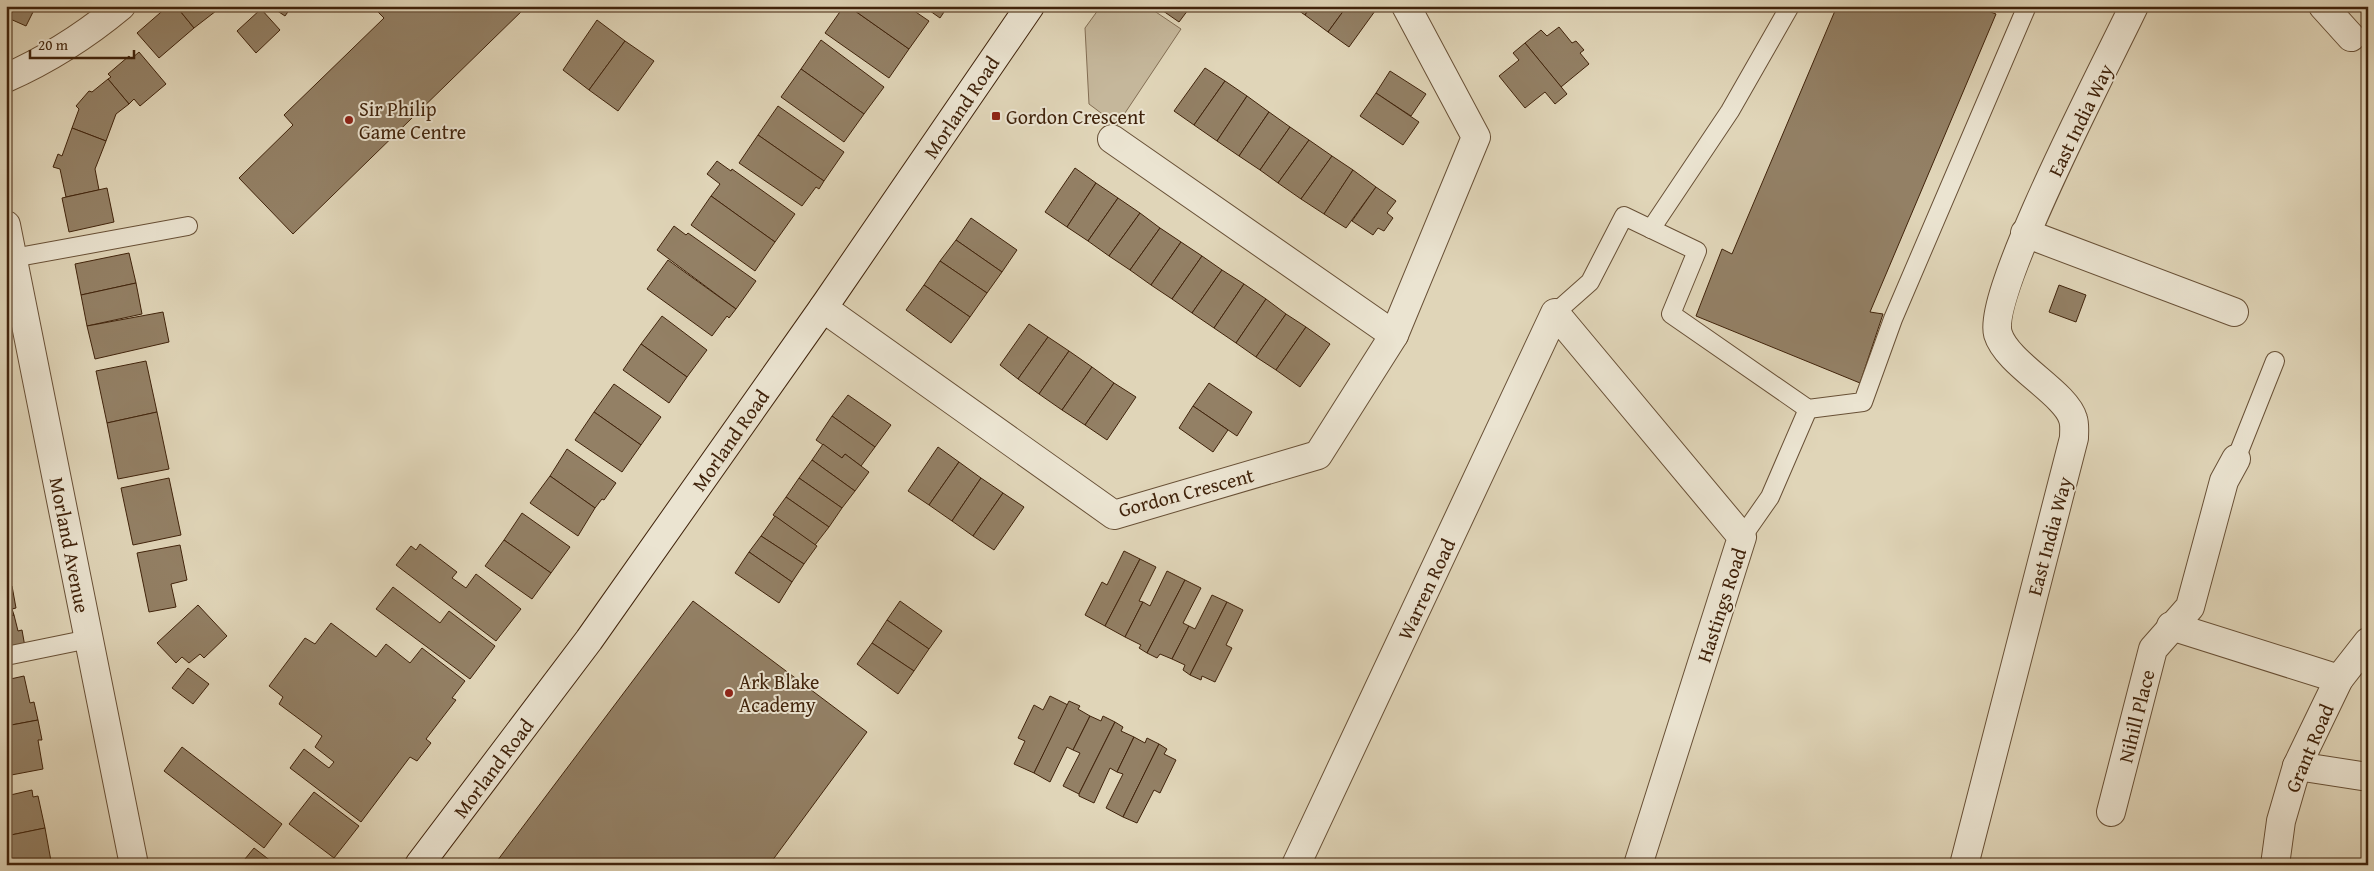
<svg xmlns="http://www.w3.org/2000/svg" width="2374" height="871" viewBox="0 0 2374 871" font-family="'Gentium Book Plus',serif">
<style>
.green{fill:#c5b79b;stroke:#826d53}
.building{fill:#938065;stroke:#40230b}
.lines{fill:none;stroke-linecap:round;stroke-linejoin:round}
.lane-casing{stroke:#685036;stroke-width:20}
.street-casing{stroke:#685036;stroke-width:30}
.secondary-casing{stroke:#40230b;stroke-width:30}
.lane{stroke:#ebe4d1;stroke-width:18}
.street{stroke:#ebe4d1;stroke-width:28}
.secondary{stroke:#ebe4d1;stroke-width:28}
.poi-dot{fill:#8f2418;stroke:#ebe4d1;stroke-width:2}
.labels{text-anchor:middle;dominant-baseline:central;stroke-width:4;stroke-linejoin:round;paint-order:stroke}
.street-label{font-size:20px;fill:#40230b;stroke:#ebe4d1}
.poi-label{font-size:20px;fill:#40230b;stroke:#ebe4d1;text-anchor:start}
</style>
<rect width="100%" height="100%" fill="#e0d5b8"/>
<filter id="stains"><feTurbulence type="fractalNoise" baseFrequency=".004" numOctaves="4"/><feColorMatrix values="0 0 0 0 .2 0 0 0 0 .09 0 0 0 0 .02 0 0 0 .5 -.17"/></filter>
<radialGradient id="worn" r=".72"><stop offset=".6" stop-color="#630" stop-opacity="0"/><stop offset="1" stop-color="#630" stop-opacity=".3"/></radialGradient>
<polygon class="green" points="1101,6 1147,6 1181,29 1117,125 1089,104 1085,28"/>
<g class="building">
<polygon points="6,6 14,6 6,23"/>
<polygon points="14,6 36,6 26,26 8,18"/>
<polygon points="38,6 50,6 48,11"/>
<polygon points="168,6 176,6 194,28 159,58 137,33"/>
<polygon points="176,6 212,6 216,11 194,28"/>
<polygon points="270,6 292,6 285,16"/>
<polygon points="372,6 527,6 293,234 239,178 293,125 284,115 384,18"/>
<polygon points="844,6 848,6 909,49 889,78 825,33"/>
<polygon points="848,6 907,6 929,21 909,49"/>
<polygon points="923,6 948,6 940,18"/>
<polygon points="1156,6 1191,6 1179,22"/>
<polygon points="1292,6 1311,6 1305,15"/>
<polygon points="1311,6 1347,6 1328,32 1305,15"/>
<polygon points="1347,6 1368,6 1375,11 1349,47 1328,32"/>
<polygon points="1647,6 1658,6 1652,12"/>
<polygon points="1837,6 1975,6 1996,14 1870,312 1883,314 1860,383 1696,316 1722,249 1732,254"/>
<polygon points="261,9 280,30 256,53 237,31"/>
<polygon points="597,20 625,41 589,90 563,70"/>
<polygon points="1559,27 1572,43 1576,41 1584,50 1580,53 1589,64 1561,87 1525,43 1541,30 1547,36"/>
<polygon points="821,40 884,87 864,114 801,69"/>
<polygon points="625,41 654,61 618,111 589,90"/>
<polygon points="1525,43 1567,94 1555,104 1545,92 1525,108 1499,76 1519,60 1513,53"/>
<polygon points="139,52 166,84 140,106 134,99 129,104 108,79 111,77 108,74 129,56 131,59"/>
<polygon points="1205,68 1225,81 1194,125 1174,111"/>
<polygon points="801,69 864,114 844,142 781,97"/>
<polygon points="1390,71 1426,94 1411,116 1376,93"/>
<polygon points="108,79 129,104 116,114 106,141 72,128 79,109 76,106 89,91 92,92"/>
<polygon points="1225,81 1247,96 1217,141 1194,125"/>
<polygon points="1376,93 1419,122 1403,145 1360,116"/>
<polygon points="1247,96 1269,112 1239,156 1217,141"/>
<polygon points="778,106 844,152 824,181 758,135"/>
<polygon points="1269,112 1290,127 1260,170 1239,156"/>
<polygon points="1290,127 1309,140 1278,183 1260,170"/>
<polygon points="72,128 106,141 95,169 99,190 66,197 60,169 53,167 58,154 62,156"/>
<polygon points="758,135 824,181 819,189 816,187 802,206 739,163"/>
<polygon points="1309,140 1332,156 1301,199 1278,183"/>
<polygon points="1332,156 1353,170 1324,214 1301,199"/>
<polygon points="717,161 731,171 732,169 795,214 775,242 711,196 720,184 707,174"/>
<polygon points="1075,168 1096,183 1067,227 1045,212"/>
<polygon points="1353,170 1376,187 1346,228 1324,214"/>
<polygon points="1096,183 1118,198 1088,241 1067,227"/>
<polygon points="1376,187 1396,201 1387,213 1393,218 1384,231 1378,228 1373,235 1352,221"/>
<polygon points="107,188 114,222 69,232 62,198"/>
<polygon points="711,196 775,242 755,271 691,225"/>
<polygon points="1118,198 1140,213 1109,256 1088,241"/>
<polygon points="1140,213 1160,228 1130,270 1109,256"/>
<polygon points="971,218 1017,250 1002,272 956,240"/>
<polygon points="674,226 686,235 688,233 756,281 736,309 657,250"/>
<polygon points="1160,228 1181,242 1151,285 1130,270"/>
<polygon points="956,240 1002,272 987,293 940,261"/>
<polygon points="1181,242 1202,256 1172,299 1151,285"/>
<polygon points="129,253 136,283 81,295 75,264"/>
<polygon points="1202,256 1222,270 1192,313 1172,299"/>
<polygon points="668,260 736,309 729,318 727,316 712,336 647,289"/>
<polygon points="940,261 987,293 970,317 924,285"/>
<polygon points="1222,270 1244,284 1214,328 1192,313"/>
<polygon points="136,283 142,314 87,326 81,295"/>
<polygon points="1244,284 1266,299 1236,343 1214,328"/>
<polygon points="924,285 970,317 951,343 906,310"/>
<polygon points="2059,285 2086,295 2076,322 2049,312"/>
<polygon points="1266,299 1286,314 1256,357 1236,343"/>
<polygon points="163,312 169,342 95,359 87,326"/>
<polygon points="1286,314 1306,327 1276,370 1256,357"/>
<polygon points="662,316 707,350 687,377 641,344"/>
<polygon points="1029,324 1048,337 1018,379 1000,365"/>
<polygon points="1306,327 1330,344 1300,387 1276,370"/>
<polygon points="1048,337 1069,351 1039,394 1018,379"/>
<polygon points="641,344 687,377 669,403 623,370"/>
<polygon points="1069,351 1092,367 1062,410 1039,394"/>
<polygon points="146,361 157,412 107,423 96,371"/>
<polygon points="1092,367 1114,383 1085,425 1062,410"/>
<polygon points="1114,383 1136,397 1107,440 1085,425"/>
<polygon points="1209,383 1252,412 1237,436 1193,406"/>
<polygon points="614,384 661,417 641,445 594,412"/>
<polygon points="848,395 891,425 875,447 832,416"/>
<polygon points="1193,406 1228,430 1213,452 1179,428"/>
<polygon points="157,412 169,469 118,479 107,423"/>
<polygon points="594,412 641,445 622,472 575,440"/>
<polygon points="832,416 875,447 861,466 845,454 842,458 816,440"/>
<polygon points="823,444 842,458 845,454 869,472 855,491 812,460"/>
<polygon points="938,447 959,462 929,505 908,491"/>
<polygon points="567,449 616,483 604,500 602,499 595,508 550,476"/>
<polygon points="812,460 855,491 842,508 799,478"/>
<polygon points="959,462 981,478 952,521 929,505"/>
<polygon points="550,476 595,508 578,536 530,503"/>
<polygon points="169,478 181,535 133,545 121,488"/>
<polygon points="799,478 842,508 829,527 786,497"/>
<polygon points="981,478 1003,493 973,536 952,521"/>
<polygon points="1003,493 1024,507 994,550 973,536"/>
<polygon points="786,497 829,527 815,545 773,515"/>
<polygon points="522,513 570,547 551,573 504,540"/>
<polygon points="775,516 817,546 804,564 761,536"/>
<polygon points="761,536 804,564 792,582 749,552"/>
<polygon points="504,540 551,573 532,599 485,566"/>
<polygon points="420,544 457,572 452,578 466,588 476,574 521,609 496,641 396,565 411,546 416,550"/>
<polygon points="180,545 187,580 171,584 176,607 149,612 137,553"/>
<polygon points="1124,551 1140,559 1105,626 1085,615 1102,582 1107,585"/>
<polygon points="749,552 792,582 779,603 735,573"/>
<polygon points="7,559 11,575 6,577 6,559"/>
<polygon points="1140,559 1156,567 1139,601 1143,602 1125,637 1105,626"/>
<polygon points="1167,571 1185,580 1147,653 1139,648 1141,645 1125,637 1143,602 1150,606"/>
<polygon points="1185,580 1201,588 1183,623 1189,626 1172,659 1160,654 1157,658 1147,653"/>
<polygon points="6,585 8,587 12,586 16,608 12,609 14,615 6,617"/>
<polygon points="393,587 440,623 449,611 495,646 470,679 376,609"/>
<polygon points="1212,595 1227,602 1190,675 1183,670 1185,665 1172,659 1189,626 1195,629"/>
<polygon points="693,601 867,732 769,865 494,865"/>
<polygon points="900,601 942,631 929,649 887,620"/>
<polygon points="1227,602 1243,610 1226,645 1232,648 1215,682 1202,676 1201,680 1190,675"/>
<polygon points="198,605 227,636 204,658 200,654 189,663 182,657 176,663 157,643"/>
<polygon points="14,615 18,631 22,630 25,647 6,651 6,617"/>
<polygon points="887,620 929,649 914,671 872,643"/>
<polygon points="331,623 376,657 386,644 410,663 422,648 465,681 452,698 456,700 426,739 431,743 417,761 410,757 361,822 290,768 304,749 329,768 334,762 315,747 322,736 279,704 283,697 269,686 305,638 315,644"/>
<polygon points="872,643 914,671 898,694 857,664"/>
<polygon points="188,668 209,684 193,704 172,688"/>
<polygon points="24,676 30,703 34,702 38,720 6,726 6,680"/>
<polygon points="1050,696 1068,705 1034,773 1014,764 1025,741 1018,738 1034,705 1043,710"/>
<polygon points="1069,701 1080,706 1078,709 1090,716 1073,750 1067,747 1050,782 1034,773"/>
<polygon points="1090,716 1101,721 1103,716 1115,722 1079,794 1063,786 1080,753 1073,750"/>
<polygon points="38,720 42,740 38,740 43,769 6,776 6,726"/>
<polygon points="1115,722 1123,727 1121,731 1134,737 1117,772 1110,768 1094,803 1079,796 1079,794"/>
<polygon points="1134,737 1145,743 1147,738 1159,744 1123,817 1106,808 1123,774 1117,772"/>
<polygon points="1159,744 1167,749 1164,754 1176,760 1160,793 1154,790 1137,823 1123,817"/>
<polygon points="182,747 282,824 264,848 164,771"/>
<polygon points="32,790 33,797 38,796 45,828 6,836 6,796"/>
<polygon points="314,792 359,826 334,858 289,824"/>
<polygon points="45,828 51,861 45,862 45,865 6,865 6,836"/>
<polygon points="254,848 276,865 240,865"/>
</g>
<g class="lines">
<g class="lane-casing">
<g id="lane">
<polyline points="1651,229 1730,111 1790,6"/>
<polyline points="13,258 188,226"/>
<polyline points="1555,313 1590,282 1624,216 1697,251 1671,314 1808,409 1863,402 1893,319 2027,6"/>
<polyline points="2236,459 2275,361"/>
<polyline points="1742,537 1770,497 1808,409"/>
<polyline points="6,656 89,639"/>
</g>
</g>
<g class="street-casing">
<g id="street">
<polyline points="2323,6 2351,37"/>
<path d="M 6,78 C 49,59 85,36 121,6"/>
<polyline points="1112,139 1394,335"/>
<polyline points="6,225 134,865"/>
<polyline points="2025,233 2234,312"/>
<polyline points="823,308 1114,515 1318,455 1394,335 1476,137 1406,6"/>
<polyline points="2171,626 2339,679"/>
<polyline points="2297,766 2368,777"/>
<polyline points="2111,812 2153,649 2190,607 2224,481 2236,459"/>
<polyline points="1296,865 1555,313 1742,537 1638,865"/>
<path d="M 1964,865 L 2074,438 C 2074,432 2075,425 2073,419 C 2066,393 2007,364 1998,334 C 1986,293 2110,57 2134,6"/>
<polyline points="2275,865 2281,821 2297,766 2339,679 2368,642"/>
</g>
</g>
<g class="secondary-casing">
<polyline id="secondary" points="419,865 589,640 823,308 1030,6"/>
</g>
<use href="#lane" class="lane"/>
<use href="#street" class="street"/>
<use href="#secondary" class="secondary"/>
</g>
<g class="poi-dot">
<rect x="991" y="111" width="10" height="10" rx="2.5"/>
<circle cx="349" cy="120" r="5"/>
<circle cx="729" cy="693" r="5"/>
</g>
<g class="labels">
<g class="street-label">
<text transform="translate(961 107) rotate(-56)">Morland Road</text>
<text transform="translate(2080 120) rotate(-64)">East India Way</text>
<text transform="translate(730 440) rotate(-55)">Morland Road</text>
<text transform="translate(1186 492) rotate(-15)">Gordon Crescent</text>
<text transform="translate(2049 536) rotate(-75)">East India Way</text>
<text transform="translate(70 545) rotate(79)">Morland Avenue</text>
<text transform="translate(1426 589) rotate(-65)">Warren Road</text>
<text transform="translate(1721 605) rotate(-72)">Hastings Road</text>
<text transform="translate(2136 716) rotate(-76)">Nihill Place</text>
<text transform="translate(2309 748) rotate(-67)">Grant Road</text>
<text transform="translate(493 768) rotate(-53)">Morland Road</text>
</g>
<g class="poi-label">
<text x="359" y="108">Sir Philip<tspan x="359" dy="23">Game Centre</tspan></text>
<text x="1006" y="116">Gordon Crescent</text>
<text x="739" y="681">Ark Blake<tspan x="739" dy="23">Academy</tspan></text>
</g>
</g>
<rect width="2374" height="871" fill="none" stroke="#e0d5b8" stroke-width="25"/>
<rect x="8" y="8" width="2359" height="856" fill="none" stroke="#40230b" stroke-width="2.5"/>
<rect x="12" y="12" width="2349" height="846" fill="none" stroke="#40230b"/>
<path d="M30 50v8h104v-8" fill="none" stroke="#40230b" stroke-width="2.5"/>
<text x="38" y="50" font-size="15" fill="#40230b" stroke="#ebe4d1" stroke-width="4" paint-order="stroke">20 m</text>
<rect width="100%" height="100%" filter="url(#stains)"/>
<rect width="100%" height="100%" fill="url(#worn)"/>
</svg>
